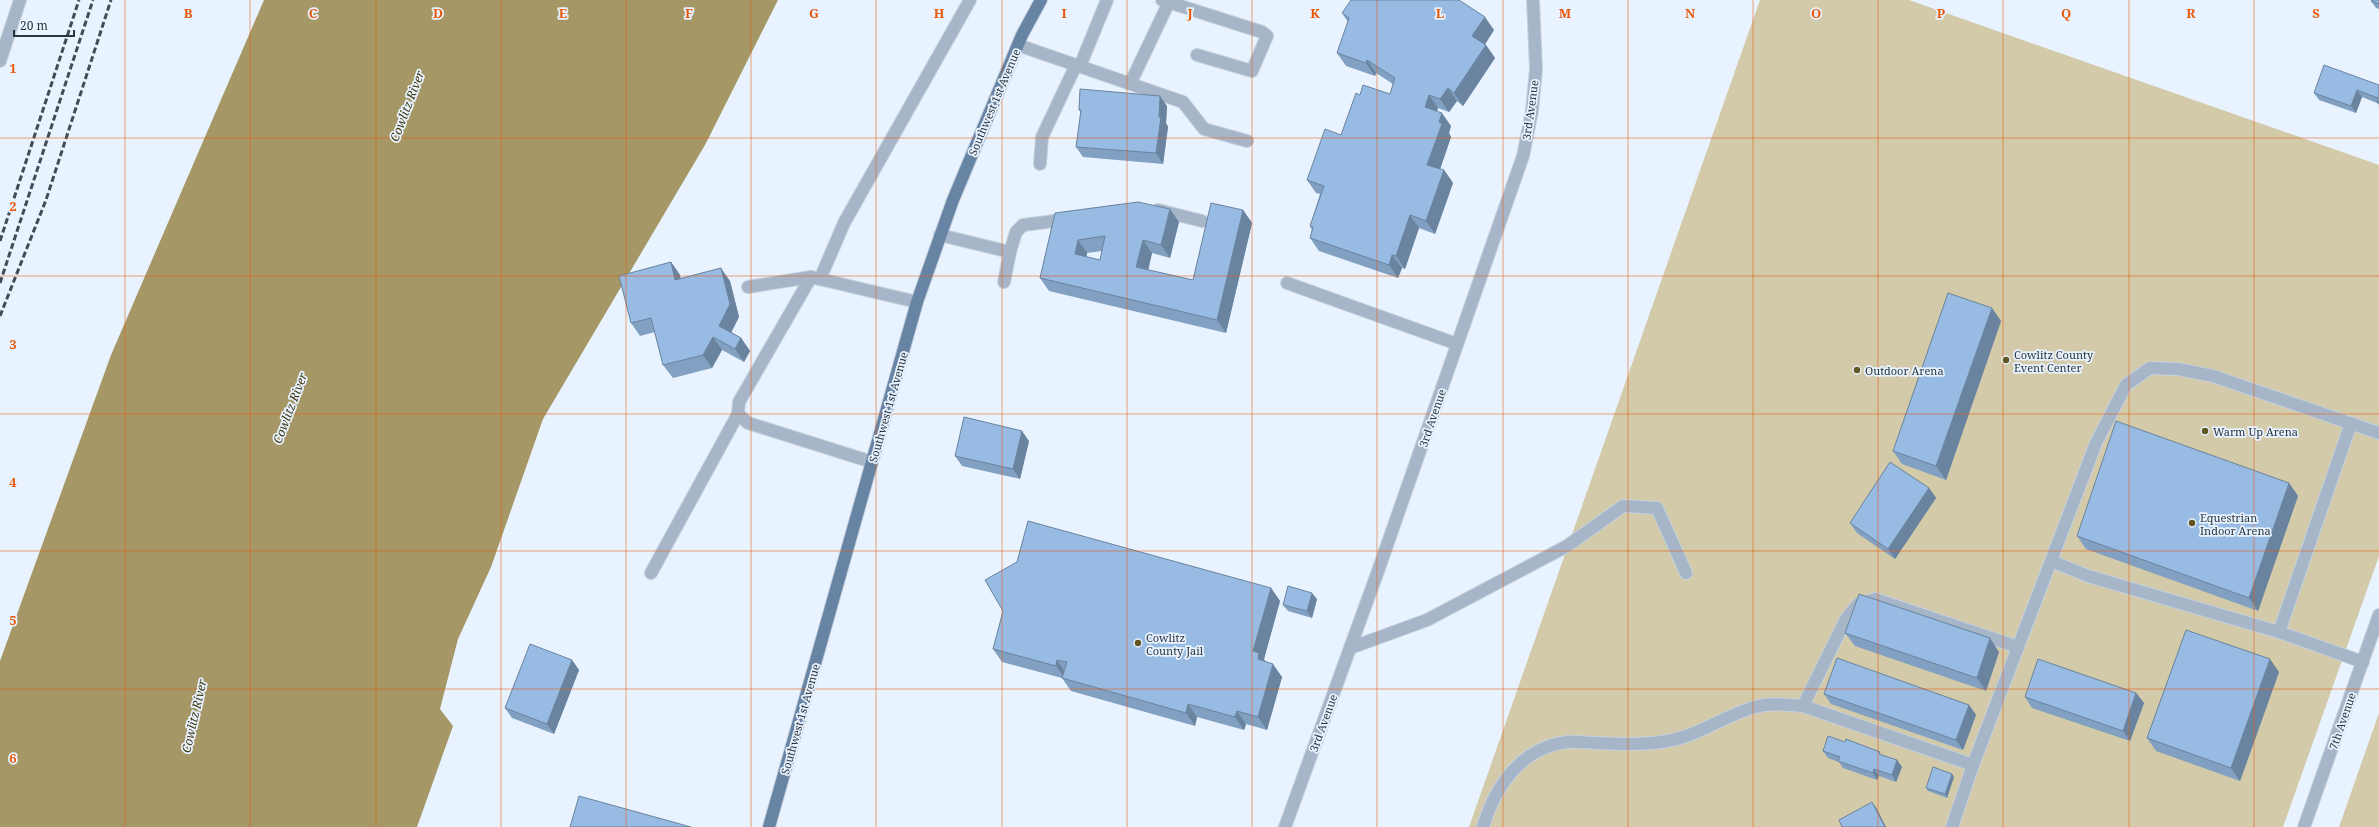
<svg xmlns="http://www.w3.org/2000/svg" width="2379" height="827" viewBox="0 0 2379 827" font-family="'Noto Serif',serif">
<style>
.green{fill:#d2caa9}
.water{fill:#a59866}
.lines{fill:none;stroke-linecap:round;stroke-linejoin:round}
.minor-casing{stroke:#c6d1dd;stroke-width:14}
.major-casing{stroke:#c6d1dd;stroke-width:14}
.minor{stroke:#a6b6c8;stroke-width:12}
.major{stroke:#6784a4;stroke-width:12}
.rail{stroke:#424c57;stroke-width:3;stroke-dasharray:6 3;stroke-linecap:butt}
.wall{fill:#82a1c2;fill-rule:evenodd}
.shaded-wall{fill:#6a839e}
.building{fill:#97bbe2;stroke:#6a839e;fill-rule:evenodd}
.grid{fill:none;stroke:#e8590c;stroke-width:1;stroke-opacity:0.55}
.poi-dot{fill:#625622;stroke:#e8f3ff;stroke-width:1.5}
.labels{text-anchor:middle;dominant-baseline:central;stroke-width:3.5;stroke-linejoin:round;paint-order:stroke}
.street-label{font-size:11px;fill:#2b3540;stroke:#e8f3ff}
.poi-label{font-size:11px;fill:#2b3540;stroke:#e8f3ff;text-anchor:start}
.water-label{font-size:12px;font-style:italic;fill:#3f360c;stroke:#e8f3ff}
.grid-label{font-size:13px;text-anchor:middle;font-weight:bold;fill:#e8590c;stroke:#e8f3ff;stroke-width:3.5;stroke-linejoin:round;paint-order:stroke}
</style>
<rect width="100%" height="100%" fill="#e8f3ff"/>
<g class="green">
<polygon points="1760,0 1909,0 2379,165 2379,556 2283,827 1469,827"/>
<polygon points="2379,713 2379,827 2339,827"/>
</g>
<polygon class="water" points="264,0 778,0 705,145 543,419 491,567 458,639 440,709 453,726 417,827 0,827 0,661 111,355"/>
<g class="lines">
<g class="minor-casing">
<g id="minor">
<polyline points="1162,0 1262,32 1267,36 1252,71 1197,55"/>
<polyline points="1018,45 1183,102 1204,129 1247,141"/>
<polyline points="0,61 20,0"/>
<polyline points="1080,66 1107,0"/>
<polyline points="1131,82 1169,2"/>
<polyline points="1040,164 1042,137 1076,65"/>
<polyline points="1158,210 1202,221"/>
<polyline points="940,235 1010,252 1016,232 1023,225 1070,219"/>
<polyline points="811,277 739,402 738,414 748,423 872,462"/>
<polyline points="820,279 844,223 970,0"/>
<polyline points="1004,282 1010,252"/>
<polyline points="1287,283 1457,344"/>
<polyline points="748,287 811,277 917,302"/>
<polyline points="2051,561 2088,576 2279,632 2351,423"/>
<polyline points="651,573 738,414"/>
<polyline points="2279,632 2363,662"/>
<polyline points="1350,648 1427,620 1567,546 1623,506 1657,508 1686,573"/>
<polyline points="1803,706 1846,619 1858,604 1875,599 2018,647"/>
<polyline points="1973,765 2096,443 2126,385 2150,368 2178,369 2213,376 2379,433"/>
<polyline points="1285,827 1378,571 1523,156 1532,111 1536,69 1533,0"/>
<path d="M 1483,827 C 1495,786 1522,747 1567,742 C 1577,741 1588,743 1598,743 C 1621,744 1645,745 1667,741 C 1699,736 1725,715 1755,707 C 1771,702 1788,705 1803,706 L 1973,765 L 1952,827"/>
<polyline points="2304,827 2379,615"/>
</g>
</g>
<g class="major-casing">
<polyline id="major" points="769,827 917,302 953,200 1022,35 1041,0"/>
</g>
<use href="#minor" class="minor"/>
<use href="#major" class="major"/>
<g class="rail">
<polyline points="0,241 79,0"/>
<polyline points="0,283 93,0"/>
<polyline points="0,316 46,200 111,0"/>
</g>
</g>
<g class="wall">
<polygon points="2379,0 2379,9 2376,8 2371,1"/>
<polygon points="1342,13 1494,30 1485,44 1495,58 1463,106 1457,101 1449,112 1438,108 1437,111 1451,126 1449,133 1451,137 1440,169 1444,170 1453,183 1435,234 1419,228 1405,269 1402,268 1398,278 1319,251 1310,238 1312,230 1310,226 1320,194 1316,193 1307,180 1341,135 1360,95 1390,94 1393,84 1376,73 1375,76 1346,66 1337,53 1348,22"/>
<polygon points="2379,85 2379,105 2377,103 2362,97 2356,113 2319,100 2314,93"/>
<polygon points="1167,106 1166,123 1168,127 1163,164 1083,157 1076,147 1081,113 1079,110"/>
<path d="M 1243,210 L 1252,223 L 1226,333 L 1049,291 L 1040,278 L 1055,213 L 1179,222 L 1170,258 L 1152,253 L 1148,270 L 1193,280 ZM 1102,251 L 1100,260 L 1087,257 L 1087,253 Z"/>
<polygon points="671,262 680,275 680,278 730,281 739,317 731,332 741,338 750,351 744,362 722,350 712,368 673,378 663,365 655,332 640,336 631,323"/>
<polygon points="2001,321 1946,480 1902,464 1893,451"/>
<polygon points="1029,441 1020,479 962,466 955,456"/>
<polygon points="2289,483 2298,496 2258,611 2086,549 2077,536"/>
<polygon points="1929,488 1936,498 1895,559 1857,533 1850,523"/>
<polygon points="1271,588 1280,601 1264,659 1265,662 1282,677 1267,730 1246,724 1244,730 1197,717 1195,726 1071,691 1062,678 1002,662 993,649"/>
<polygon points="1317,599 1312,618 1288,611 1283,605"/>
<polygon points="1845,633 1999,652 1986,691 1855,646"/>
<polygon points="572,660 579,670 554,734 512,718 505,708"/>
<polygon points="2279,672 2240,781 2156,751 2147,738"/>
<polygon points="2136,693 2144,703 2130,741 2032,708 2025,697"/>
<polygon points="1824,694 1969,705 1976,715 1963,750 1831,704"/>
<polygon points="1823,751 1883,756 1897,760 1902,767 1896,782 1879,776 1877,780 1843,768 1839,762 1828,758"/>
<polygon points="1954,777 1947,798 1928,791 1926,788"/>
</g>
<g class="shaded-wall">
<polygon points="1485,17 1494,30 1482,49 1472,36"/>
<polygon points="1486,45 1495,58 1463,106 1454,93"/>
<polygon points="1367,60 1376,73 1375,76 1366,63"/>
<polygon points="1448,88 1457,101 1449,112 1440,99"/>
<polygon points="2357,90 2362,97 2356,113 2351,106"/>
<polygon points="1429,95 1438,108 1434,120 1425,107"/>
<polygon points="1160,96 1167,106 1166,123 1168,127 1163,164 1156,153"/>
<polygon points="1442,113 1451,126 1449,133 1451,137 1437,178 1427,165 1439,122"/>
<polygon points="1444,170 1453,183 1435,234 1426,221"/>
<polygon points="1170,209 1179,222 1170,258 1161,245"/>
<polygon points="1243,210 1252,223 1226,333 1217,320"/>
<polygon points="1410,215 1419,228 1405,269 1396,256"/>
<polygon points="1078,240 1087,253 1084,267 1075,254"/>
<polygon points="1143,240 1152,253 1146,280 1136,267"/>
<polygon points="1392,255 1402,268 1398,278 1389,265"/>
<polygon points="671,262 680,275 684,293 675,280"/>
<polygon points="721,268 730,281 739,317 728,339 719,326"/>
<polygon points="1992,308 2001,321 1946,480 1936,466"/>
<polygon points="713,337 722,350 712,368 703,355"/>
<polygon points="741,338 750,351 744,362 735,349"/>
<polygon points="1022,431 1029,441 1020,479 1013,469"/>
<polygon points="2289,483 2298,496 2258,611 2249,598"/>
<polygon points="1929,488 1936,498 1895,559 1888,549"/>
<polygon points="1271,588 1280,601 1264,659 1268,666 1258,659 1253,651"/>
<polygon points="1312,593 1317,599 1312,618 1307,611"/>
<polygon points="1990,638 1999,652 1986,691 1977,678"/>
<polygon points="2270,659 2279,672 2240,781 2231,768"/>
<polygon points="572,660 579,670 554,734 547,724"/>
<polygon points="1057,660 1066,673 1065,679 1056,666"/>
<polygon points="1273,664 1282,677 1267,730 1258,717"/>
<polygon points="2136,693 2144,703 2130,741 2123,731"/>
<polygon points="1188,704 1197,717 1195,726 1186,713"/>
<polygon points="1969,705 1976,715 1963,750 1956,740"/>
<polygon points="1237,711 1246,724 1244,730 1235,717"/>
<polygon points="1897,760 1902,767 1896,782 1892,775"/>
<polygon points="1874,769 1879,776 1877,780 1873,773"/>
<polygon points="1952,774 1954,777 1947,798 1945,794"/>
<polygon points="1872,802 1877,809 1886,827 1885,827"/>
</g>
<g class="building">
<polygon points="1351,0 1459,0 1485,17 1472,36 1486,45 1454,93 1448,88 1440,99 1429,95 1425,107 1442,113 1439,122 1442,124 1427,165 1444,170 1426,221 1410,215 1396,256 1392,255 1389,265 1310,238 1313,227 1310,226 1324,186 1307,180 1325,129 1341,135 1356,93 1360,95 1363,85 1390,94 1395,78 1367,60 1366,63 1337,53 1349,18 1342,13"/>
<polygon points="2372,0 2379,0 2379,4 2371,1"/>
<polygon points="2324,65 2379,85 2379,103 2377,102 2378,98 2357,90 2351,106 2314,93"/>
<polygon points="1080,89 1160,96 1159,117 1161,117 1156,153 1076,147 1081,110 1079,110"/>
<path d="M 1138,202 L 1170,209 L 1161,245 L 1143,240 L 1136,267 L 1193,280 L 1211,203 L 1243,210 L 1217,320 L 1040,278 L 1055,213 ZM 1105,236 L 1100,260 L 1075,254 L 1078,240 Z"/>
<polygon points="671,262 675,280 721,268 730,304 719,326 741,338 735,349 713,337 703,355 663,365 651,318 631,323 619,276"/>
<polygon points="1948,293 1992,308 1936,466 1893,451"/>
<polygon points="964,417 1022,431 1013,469 955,456"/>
<polygon points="2116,421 2289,483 2249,598 2077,536"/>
<polygon points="1890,462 1929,488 1888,549 1850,523"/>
<polygon points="1028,521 1271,588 1253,651 1259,653 1258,659 1273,664 1258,717 1237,711 1235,717 1188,704 1186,713 1062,678 1067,662 1057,660 1056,666 993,649 1003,611 985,580 1017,562"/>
<polygon points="1288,586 1312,593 1307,611 1283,605"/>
<polygon points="1859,594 1990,638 1977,678 1845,633"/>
<polygon points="2186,630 2270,659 2231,768 2147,738"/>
<polygon points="530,644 572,660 547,724 505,708"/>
<polygon points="1837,658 1969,705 1956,740 1824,694"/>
<polygon points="2038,659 2136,693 2123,731 2025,697"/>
<polygon points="1828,736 1845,742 1846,739 1880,752 1879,754 1897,760 1892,775 1874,769 1873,773 1838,761 1840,757 1823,751"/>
<polygon points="1933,767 1952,774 1945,794 1926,788"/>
<polygon points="579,796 691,827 570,827"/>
<polygon points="1872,802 1885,827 1842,827 1839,820"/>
</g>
<path class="grid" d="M 125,0 L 125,827M 250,0 L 250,827M 376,0 L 376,827M 501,0 L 501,827M 626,0 L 626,827M 751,0 L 751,827M 876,0 L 876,827M 1002,0 L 1002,827M 1127,0 L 1127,827M 1252,0 L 1252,827M 1377,0 L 1377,827M 1503,0 L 1503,827M 1628,0 L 1628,827M 1753,0 L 1753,827M 1878,0 L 1878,827M 2003,0 L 2003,827M 2129,0 L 2129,827M 2254,0 L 2254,827M 0,138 L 2379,138M 0,276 L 2379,276M 0,414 L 2379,414M 0,551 L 2379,551M 0,689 L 2379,689"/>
<g class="poi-dot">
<circle cx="2006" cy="360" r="4"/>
<circle cx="1857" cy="370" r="4"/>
<circle cx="2205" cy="431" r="4"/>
<circle cx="2192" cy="523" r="4"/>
<circle cx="1138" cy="643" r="4"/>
</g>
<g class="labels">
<g class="street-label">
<text transform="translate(994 102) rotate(-67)">Southwest 1st Avenue</text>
<text transform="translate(1530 110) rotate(-82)">3rd Avenue</text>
<text transform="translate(888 407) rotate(-74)">Southwest 1st Avenue</text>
<text transform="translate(1432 418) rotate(-71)">3rd Avenue</text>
<text transform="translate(800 719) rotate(-74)">Southwest 1st Avenue</text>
<text transform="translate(2342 721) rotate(-71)">7th Avenue</text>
<text transform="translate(1323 723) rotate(-70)">3rd Avenue</text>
</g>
<g class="poi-label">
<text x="2014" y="354">Cowlitz County<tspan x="2014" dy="13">Event Center</tspan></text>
<text x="1865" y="370">Outdoor Arena</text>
<text x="2213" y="431">Warm Up Arena</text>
<text x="2200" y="517">Equestrian<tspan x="2200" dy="13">Indoor Arena</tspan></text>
<text x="1146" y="637">Cowlitz<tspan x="1146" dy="13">County Jail</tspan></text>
</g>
<g class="water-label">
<text transform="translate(407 106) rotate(-69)">Cowlitz River</text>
<text transform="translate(290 408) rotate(-69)">Cowlitz River</text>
<text transform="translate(194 716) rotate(-77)">Cowlitz River</text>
</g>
</g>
<g class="grid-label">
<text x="188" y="18">B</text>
<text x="313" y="18">C</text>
<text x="438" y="18">D</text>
<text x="563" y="18">E</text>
<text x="689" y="18">F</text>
<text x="814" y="18">G</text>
<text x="939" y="18">H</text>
<text x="1064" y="18">I</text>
<text x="1190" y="18">J</text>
<text x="1315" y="18">K</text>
<text x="1440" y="18">L</text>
<text x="1565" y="18">M</text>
<text x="1690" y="18">N</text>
<text x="1816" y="18">O</text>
<text x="1941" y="18">P</text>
<text x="2066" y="18">Q</text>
<text x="2191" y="18">R</text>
<text x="2316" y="18">S</text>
<text x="13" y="73">1</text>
<text x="13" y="211">2</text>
<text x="13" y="349">3</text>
<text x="13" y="487">4</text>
<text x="13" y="625">5</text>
<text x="13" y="763">6</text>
</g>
<path d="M14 30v6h60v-6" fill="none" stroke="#2b3540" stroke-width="2"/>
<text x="20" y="30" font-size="12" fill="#2b3540" stroke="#e8f3ff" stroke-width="3" paint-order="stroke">20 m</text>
</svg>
